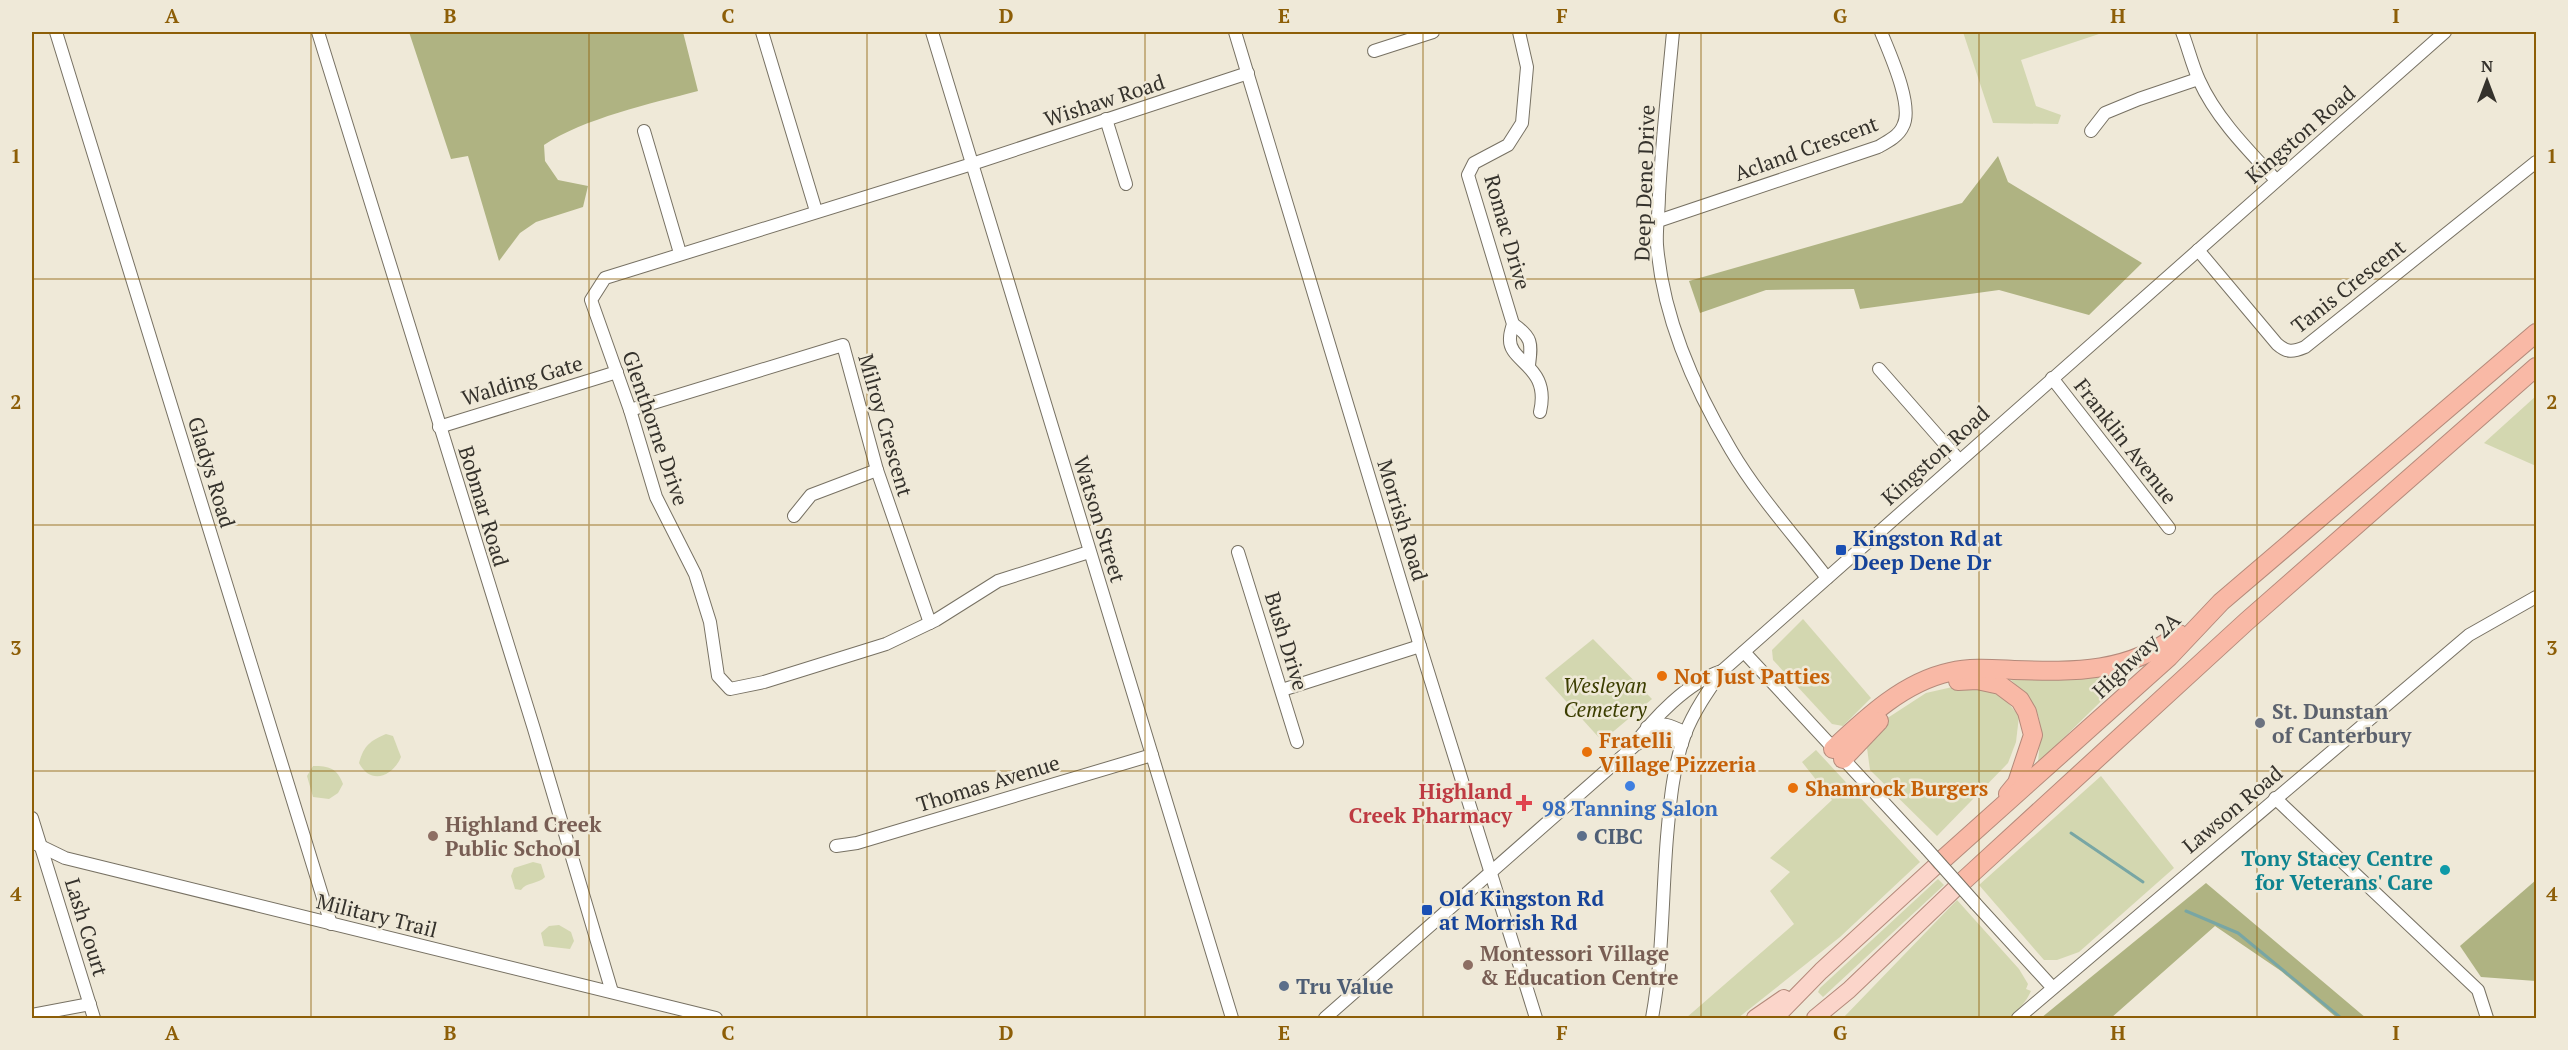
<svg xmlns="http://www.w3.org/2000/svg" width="2568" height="1050" viewBox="0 0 2568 1050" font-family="'PT Serif',serif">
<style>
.green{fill:#d3d7b0}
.forest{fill:#afb382}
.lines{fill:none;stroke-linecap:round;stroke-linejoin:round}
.stream{stroke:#78a6a4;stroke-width:3}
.minor-casing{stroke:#777163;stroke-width:14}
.major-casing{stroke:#b48a7b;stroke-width:18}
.highway-casing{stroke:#b48a7b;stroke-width:20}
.minor{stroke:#fff;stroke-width:12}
.major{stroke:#fbd5ca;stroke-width:16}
.highway{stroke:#f9b9a6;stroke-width:18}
.minor-bridge-casing{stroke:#777163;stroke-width:14;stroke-linecap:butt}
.minor-bridge{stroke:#fff;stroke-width:12}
.grid{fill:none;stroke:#8d5e07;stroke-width:1.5;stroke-opacity:0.55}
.transit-dot{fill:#1a4fb4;stroke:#efe9d8;stroke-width:2}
.food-dot{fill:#e8710a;stroke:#efe9d8;stroke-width:2}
.worship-dot{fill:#6b7280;stroke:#efe9d8;stroke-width:2}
.shop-dot{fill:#3f7fe0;stroke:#efe9d8;stroke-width:2}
.health-dot{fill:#e0444e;stroke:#efe9d8;stroke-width:2}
.education-dot{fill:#8d6e63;stroke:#efe9d8;stroke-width:2}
.service-dot{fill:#5c6f8a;stroke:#efe9d8;stroke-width:2}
.culture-dot{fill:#0f9aa8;stroke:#efe9d8;stroke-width:2}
.labels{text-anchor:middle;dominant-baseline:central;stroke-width:5;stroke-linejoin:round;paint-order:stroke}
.street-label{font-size:21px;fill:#35322c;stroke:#efe9d8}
.transit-label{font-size:21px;font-weight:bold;fill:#164399;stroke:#efe9d8;text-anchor:start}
.food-label{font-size:21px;font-weight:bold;fill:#c56008;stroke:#efe9d8;text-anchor:start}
.park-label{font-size:21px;font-style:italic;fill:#3b3d00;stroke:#efe9d8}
.worship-label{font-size:21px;font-weight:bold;fill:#5b616d;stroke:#efe9d8;text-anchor:start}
.health-label{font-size:21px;font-weight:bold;fill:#be3a42;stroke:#efe9d8;text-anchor:end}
.shop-label{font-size:21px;font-weight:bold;fill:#366cbe;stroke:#efe9d8}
.education-label{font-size:21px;font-weight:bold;fill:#785e54;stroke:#efe9d8;text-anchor:start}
.service-label{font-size:21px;font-weight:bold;fill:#4e5e75;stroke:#efe9d8;text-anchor:start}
.culture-label{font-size:21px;font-weight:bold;fill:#0d838f;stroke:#efe9d8;text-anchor:end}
.neatline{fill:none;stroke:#8d5e07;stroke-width:2}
.grid-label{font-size:20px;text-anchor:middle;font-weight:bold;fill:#8d5e07}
</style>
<rect width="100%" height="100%" fill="#efe9d8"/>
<g class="green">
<polygon points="1963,32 2105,32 2021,60 2036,106 2061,115 2058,124 1993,123"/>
<polygon points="2536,396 2536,466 2484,443"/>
<polygon points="1803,619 1871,698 1843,726 1832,724 1773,660 1772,650"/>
<polygon points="1593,639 1652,699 1602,741 1545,678"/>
<path d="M 2137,666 L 2038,763 C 2042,713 2044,713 2008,677 Z"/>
<polygon points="1970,683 1999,692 2019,716 2016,742 2008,763 1937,836 1870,770 1867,748 1886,719 1926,693"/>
<path d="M 386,734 L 393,736 L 401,757 C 393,776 371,786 359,763 C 364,745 370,741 386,734 Z"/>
<polygon points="1816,750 1920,862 1840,937 1738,1018 1686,1018 1794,924 1770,891 1790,872 1770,858 1832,800 1802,762"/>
<path d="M 313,766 C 329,766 337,768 343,784 L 338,793 L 329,799 L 313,797 L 307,776 Z"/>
<polygon points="2101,776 2174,868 2079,952 2057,960 2044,960 1979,885"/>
<path d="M 533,862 L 541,864 L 545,877 C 539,884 526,882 521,890 L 515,889 L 511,876 L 514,868 Z"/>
<polygon points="1938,879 1944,885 1823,997 1818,992 1820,988"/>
<path d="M 1957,900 L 2019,969 L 2028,984 L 2026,989 L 2031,991 C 2026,1002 2018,1011 2009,1018 L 1843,1018 Z"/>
<polygon points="559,925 571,932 574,941 570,949 544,946 541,933 549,926"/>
</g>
<g class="forest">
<path d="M 409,32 L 683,32 L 698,91 C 653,103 582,119 544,145 L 545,161 L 558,180 L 588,186 L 583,207 L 536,222 L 520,233 L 499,261 L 468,156 L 451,159 Z"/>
<polygon points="1998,156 2008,182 2142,263 2089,315 1999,290 1860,309 1854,289 1766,290 1700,313 1689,281 1962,203"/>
<polygon points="2536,880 2536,981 2481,977 2460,946"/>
<polygon points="2206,883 2366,1018 2337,1018 2281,971 2215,926 2111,1018 2041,1018"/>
</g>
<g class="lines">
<g class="stream">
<polyline points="2071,833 2143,882"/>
<polyline points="2186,911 2238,933 2341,1018"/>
</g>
<g class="minor-casing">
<g id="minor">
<polyline points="56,32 331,924"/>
<polyline points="318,32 534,729 612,992"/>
<polyline points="762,32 816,211"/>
<polyline points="932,32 1232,1018"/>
<polyline points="1235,32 1420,646 1536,1018"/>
<path d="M 1519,32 L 1527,67 L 1522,123 L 1508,145 L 1474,163 L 1468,175 L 1513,324 C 1512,328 1510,333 1510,338 C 1508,363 1551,365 1540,412"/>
<path d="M 1673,32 C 1668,86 1662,140 1659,195 C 1659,212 1656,229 1657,245 C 1663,318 1694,388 1731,450 C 1758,496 1795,536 1827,578"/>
<path d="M 2182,32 C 2188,47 2192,65 2199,80 C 2216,118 2248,150 2276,180"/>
<polyline points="1374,51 1433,32"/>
<polyline points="1106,119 1126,184"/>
<polyline points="644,131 680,253"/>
<polyline points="2091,131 2105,113 2139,99 2198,79"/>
<path d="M 1658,221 L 1878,147 C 1887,142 1899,136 1903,126 C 1914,106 1889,52 1881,32"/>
<path d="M 2198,250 L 2277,344 C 2287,353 2293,352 2305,347 L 2536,162"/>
<path d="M 1513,324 C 1532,337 1532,343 1529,365"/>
<polyline points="1879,369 1959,460"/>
<polyline points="2052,378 2169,528"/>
<polyline points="630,410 843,345 877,470 930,623"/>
<polyline points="439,427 617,372"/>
<polyline points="794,516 811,495 877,470"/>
<polyline points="1089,552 998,581 936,620 886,644 764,682 730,689 718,676 710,622 695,574 656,497 630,410 591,300 605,278 972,164 1248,73"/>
<polyline points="1238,552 1297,742"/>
<polyline points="1744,652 1926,848"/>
<polyline points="1282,690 1420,646"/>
<path d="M 1647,727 C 1663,721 1672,726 1686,733"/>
<path d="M 1637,744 C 1654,733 1664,733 1682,744"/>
<polyline points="2275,798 2478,990 2487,1018"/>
<polyline points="32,818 94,1018"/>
<polyline points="32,842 65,858 716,1018"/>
<polyline points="836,846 857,843 1152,755"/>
<polyline points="1976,904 2052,987"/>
<polyline points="32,1015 90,1004"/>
<path d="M 1325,1018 L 1633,747 C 1653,718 1688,682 1722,671"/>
<path d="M 1652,1018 C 1663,959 1662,897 1667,837 C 1670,802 1673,767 1685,734 C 1694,711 1708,691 1722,671 L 2445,32"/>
<polyline points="2018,1018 2469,635 2536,597"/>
</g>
</g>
<g class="major-casing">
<g id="major">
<polyline points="1755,1018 1784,998"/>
<polyline points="1775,1018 1821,971 1940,862"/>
<polyline points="1815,1018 1849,990 1960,884"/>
</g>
</g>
<g class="highway-casing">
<g id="highway">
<polyline points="1958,681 1977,680 2000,685 2020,700 2027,712 2033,735 2017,783 2008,794"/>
<path d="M 1833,749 C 1867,717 1904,682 1950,672 C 1971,667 1993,669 2014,670 C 2075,672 2129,673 2179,634"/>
<polyline points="1843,759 1879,721"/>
<polyline points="1940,862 2169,657 2221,602 2536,333"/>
<polyline points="1960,884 2247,621 2536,367"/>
</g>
</g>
<use href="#minor" class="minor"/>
<use href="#major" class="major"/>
<use href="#highway" class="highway"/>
<g class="minor-bridge-casing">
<polyline id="minor-bridge" points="1926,848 1976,904"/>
</g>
<use href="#minor-bridge" class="minor-bridge"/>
</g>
<path class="grid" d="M 311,32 L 311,1018M 589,32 L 589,1018M 867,32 L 867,1018M 1145,32 L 1145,1018M 1423,32 L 1423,1018M 1701,32 L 1701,1018M 1979,32 L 1979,1018M 2257,32 L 2257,1018M 32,279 L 2536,279M 32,525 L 2536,525M 32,771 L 2536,771"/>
<g class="transit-dot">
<rect x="1835" y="544" width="12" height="12" rx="3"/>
<rect x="1421" y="904" width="12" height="12" rx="3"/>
</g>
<g class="food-dot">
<circle cx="1662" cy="676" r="6"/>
<circle cx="1587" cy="752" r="6"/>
<circle cx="1793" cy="788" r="6"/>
</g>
<circle class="worship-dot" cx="2260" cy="723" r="6"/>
<circle class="shop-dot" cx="1630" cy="786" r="6"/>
<path class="health-dot" d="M1521 794h6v6h6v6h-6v6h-6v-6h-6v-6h6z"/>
<g class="education-dot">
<circle cx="433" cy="836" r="6"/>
<circle cx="1468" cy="965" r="6"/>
</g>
<g class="service-dot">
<circle cx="1582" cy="836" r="6"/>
<circle cx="1284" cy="986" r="6"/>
</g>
<circle class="culture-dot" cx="2445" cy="870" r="6"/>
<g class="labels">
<g class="street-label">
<text transform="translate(1104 100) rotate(-18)">Wishaw Road</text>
<text transform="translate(2300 134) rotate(-41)">Kingston Road</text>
<text transform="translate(1806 148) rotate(-20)">Acland Crescent</text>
<text transform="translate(1644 183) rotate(-88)">Deep Dene Drive</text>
<text transform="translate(1508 232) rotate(74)">Romac Drive</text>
<text transform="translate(2348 286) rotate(-38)">Tanis Crescent</text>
<text transform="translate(522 380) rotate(-17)">Walding Gate</text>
<text transform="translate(886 425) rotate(74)">Milroy Crescent</text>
<text transform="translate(656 428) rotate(71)">Glenthorne Drive</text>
<text transform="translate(2126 441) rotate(52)">Franklin Avenue</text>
<text transform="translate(1935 455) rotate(-42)">Kingston Road</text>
<text transform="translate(212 472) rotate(73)">Gladys Road</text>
<text transform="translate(484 506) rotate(73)">Bobmar Road</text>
<text transform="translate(1100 519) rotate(73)">Watson Street</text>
<text transform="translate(1403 520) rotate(73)">Morrish Road</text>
<text transform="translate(1287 641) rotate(73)">Bush Drive</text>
<text transform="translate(2136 655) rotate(-44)">Highway 2A</text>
<text transform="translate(988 783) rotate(-17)">Thomas Avenue</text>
<text transform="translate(2232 809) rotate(-40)">Lawson Road</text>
<text transform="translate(377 915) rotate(14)">Military Trail</text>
<text transform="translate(87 927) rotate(73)">Lash Court</text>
</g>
<g class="transit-label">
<text x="1853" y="538">Kingston Rd at<tspan x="1853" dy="24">Deep Dene Dr</tspan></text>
<text x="1439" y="898">Old Kingston Rd<tspan x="1439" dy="24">at Morrish Rd</tspan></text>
</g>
<g class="food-label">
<text x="1674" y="676">Not Just Patties</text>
<text x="1599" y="740">Fratelli<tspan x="1599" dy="24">Village Pizzeria</tspan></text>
<text x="1805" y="788">Shamrock Burgers</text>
</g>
<g class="park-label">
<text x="1605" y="685">Wesleyan<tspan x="1605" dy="24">Cemetery</tspan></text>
</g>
<g class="worship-label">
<text x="2272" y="711">St. Dunstan<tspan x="2272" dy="24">of Canterbury</tspan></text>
</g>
<g class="health-label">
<text x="1512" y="791">Highland<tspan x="1512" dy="24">Creek Pharmacy</tspan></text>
</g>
<g class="shop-label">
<text x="1630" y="808">98 Tanning Salon</text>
</g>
<g class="education-label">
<text x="445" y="824">Highland Creek<tspan x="445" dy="24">Public School</tspan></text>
<text x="1480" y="953">Montessori Village<tspan x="1480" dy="24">&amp; Education Centre</tspan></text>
</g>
<g class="service-label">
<text x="1594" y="836">CIBC</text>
<text x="1296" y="986">Tru Value</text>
</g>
<g class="culture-label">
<text x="2433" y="858">Tony Stacey Centre<tspan x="2433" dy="24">for Veterans' Care</tspan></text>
</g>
</g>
<rect width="2568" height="1050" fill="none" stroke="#efe9d8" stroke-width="66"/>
<g transform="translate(2487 81)" stroke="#efe9d8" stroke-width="4.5" paint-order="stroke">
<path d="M0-4.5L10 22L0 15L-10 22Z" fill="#35322c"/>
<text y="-9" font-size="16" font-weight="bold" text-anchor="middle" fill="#35322c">N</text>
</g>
<rect x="33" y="33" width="2502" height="984" class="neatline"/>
<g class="grid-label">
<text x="172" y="23">A</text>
<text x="450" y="23">B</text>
<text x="728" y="23">C</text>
<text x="1006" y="23">D</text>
<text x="1284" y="23">E</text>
<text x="1562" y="23">F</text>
<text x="1840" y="23">G</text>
<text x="2118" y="23">H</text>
<text x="2396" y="23">I</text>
<text x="16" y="163">1</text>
<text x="2552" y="163">1</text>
<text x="16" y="409">2</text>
<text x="2552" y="409">2</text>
<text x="16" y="655">3</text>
<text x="2552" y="655">3</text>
<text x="16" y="901">4</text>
<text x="2552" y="901">4</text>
<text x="172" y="1040">A</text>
<text x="450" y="1040">B</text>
<text x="728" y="1040">C</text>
<text x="1006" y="1040">D</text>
<text x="1284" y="1040">E</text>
<text x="1562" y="1040">F</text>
<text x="1840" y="1040">G</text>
<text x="2118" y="1040">H</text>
<text x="2396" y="1040">I</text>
</g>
</svg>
